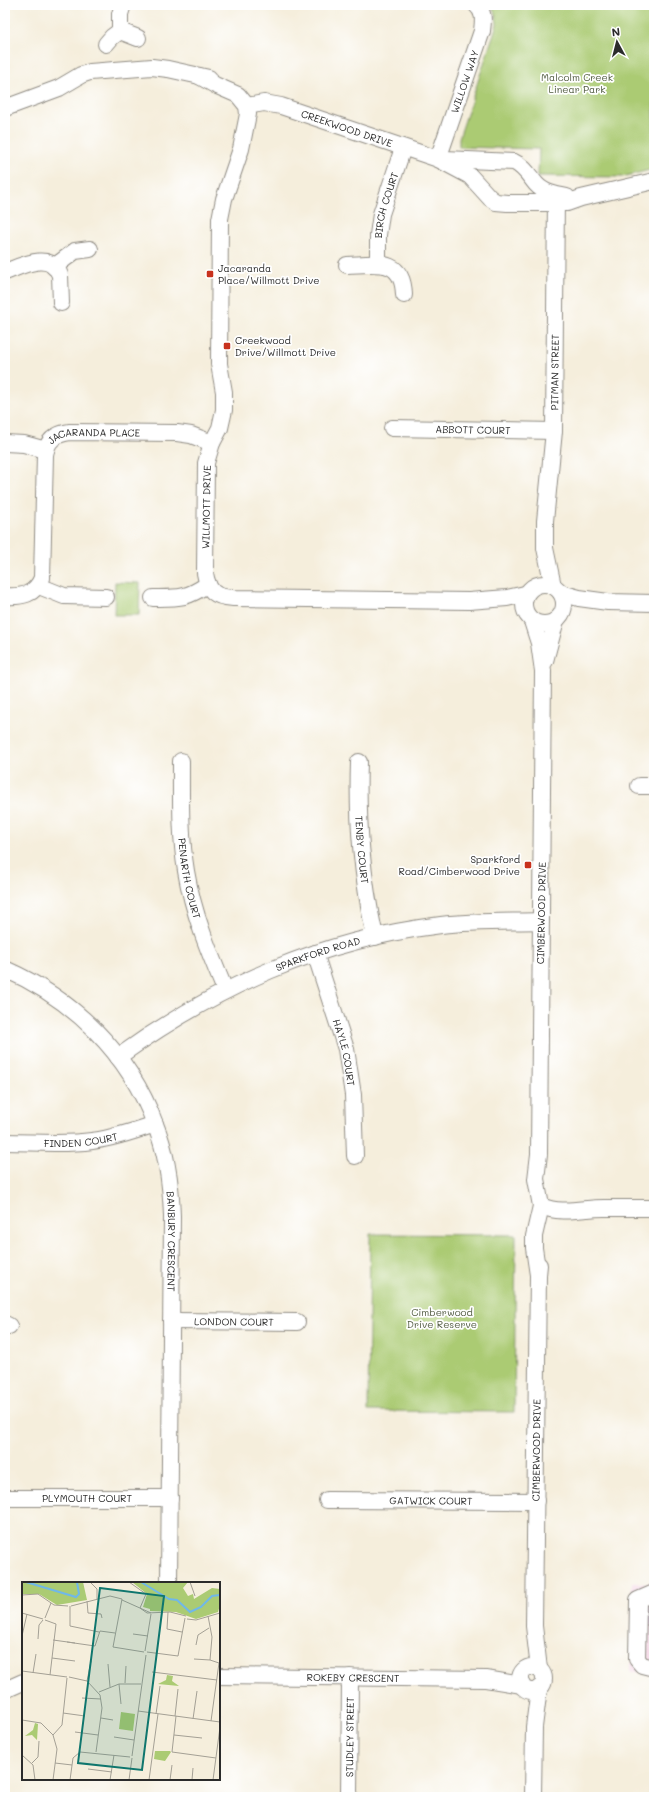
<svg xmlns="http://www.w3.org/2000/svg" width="659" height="1802" viewBox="0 0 659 1802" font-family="Mali,sans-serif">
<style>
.built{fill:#f2cfe0}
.green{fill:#abcb73;stroke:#6b7b4f}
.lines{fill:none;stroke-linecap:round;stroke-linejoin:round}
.stream{stroke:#70b8e8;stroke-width:4}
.building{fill:#c09dc9}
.minor-casing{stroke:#908c84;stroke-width:18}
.minor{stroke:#fff;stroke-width:16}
.poi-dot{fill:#c8321e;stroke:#fff;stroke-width:1.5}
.labels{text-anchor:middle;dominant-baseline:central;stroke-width:3.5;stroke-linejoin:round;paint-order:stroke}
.park-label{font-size:10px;fill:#515b41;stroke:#fff}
.street-label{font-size:10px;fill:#2b2b2b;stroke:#fff}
.poi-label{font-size:10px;fill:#2b2b2b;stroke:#fff;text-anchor:start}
.inset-river{fill:none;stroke:#70b8e8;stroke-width:2}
.inset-road{fill:none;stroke:#a4a095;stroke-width:1}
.view{fill:#0f766e;fill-opacity:0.15;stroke:#0f766e;stroke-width:2}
.inset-edge{fill:none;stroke:#2b2b2b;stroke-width:2}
</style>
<rect width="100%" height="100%" fill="#fff"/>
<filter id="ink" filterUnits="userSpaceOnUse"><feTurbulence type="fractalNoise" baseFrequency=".025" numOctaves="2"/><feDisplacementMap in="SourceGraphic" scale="8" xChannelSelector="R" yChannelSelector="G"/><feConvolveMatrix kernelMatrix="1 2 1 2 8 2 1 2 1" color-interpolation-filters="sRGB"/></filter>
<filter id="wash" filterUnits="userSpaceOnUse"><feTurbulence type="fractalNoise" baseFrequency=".012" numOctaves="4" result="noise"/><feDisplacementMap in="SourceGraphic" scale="16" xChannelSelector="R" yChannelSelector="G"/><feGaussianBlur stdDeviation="0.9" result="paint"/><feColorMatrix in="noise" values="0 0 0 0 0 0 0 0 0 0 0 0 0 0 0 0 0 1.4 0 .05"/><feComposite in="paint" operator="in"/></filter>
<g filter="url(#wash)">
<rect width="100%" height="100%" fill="#f5eedc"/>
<polygon class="built" points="632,1583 654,1583 654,1672 631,1672"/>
<g class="green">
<polygon points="491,5 654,5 654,169 622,177 538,176 539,149 459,147 459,138 497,24 496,16"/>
<polygon points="115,582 140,583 139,615 114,615"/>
<polygon points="370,1234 516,1235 514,1412 368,1411"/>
</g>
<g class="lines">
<polyline class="stream" points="651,5 654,6"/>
</g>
<g id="blocks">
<polygon class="building" points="651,1601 654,1601 654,1625 642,1625 642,1610"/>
</g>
</g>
<g filter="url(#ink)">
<use href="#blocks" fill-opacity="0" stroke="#908c84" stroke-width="1"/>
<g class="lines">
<g class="minor-casing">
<g id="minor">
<polyline points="120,31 120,14 123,5"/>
<polyline points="106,44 112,37 120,31 138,38"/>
<path d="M 199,76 L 215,85 L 238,95 L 247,106 L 248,114 L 241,149 L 224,199 L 220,219 L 219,364 L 224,392 L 224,410 L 220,428 L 212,443 L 206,463 L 205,573 C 208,592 215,597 233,598 L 469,601 L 507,598 L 525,594"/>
<path id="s1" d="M 247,106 L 264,103 L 281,106 L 438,159 L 470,176 L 490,198 L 496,202 L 507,203 L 567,203 L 581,198 L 654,181"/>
<polyline points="5,108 59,88 81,75 90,72 152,67 168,69 209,78"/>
<path id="s2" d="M 438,159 L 482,31 C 483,22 485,12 476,5"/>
<path d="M 444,159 L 514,162 C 525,167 529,176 536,184 C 544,193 556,195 567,197"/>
<path id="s3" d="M 378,264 L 378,235 L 381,214 L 403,148"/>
<path d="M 347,265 C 376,264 403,257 404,295"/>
<polyline points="54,267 75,251 90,249"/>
<path d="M 5,272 C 21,266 51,250 60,275 L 61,303"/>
<path id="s4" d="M 392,428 L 554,431"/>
<polyline points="5,443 24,444 46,450"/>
<circle cx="544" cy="604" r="20"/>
<polyline points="39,586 64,596 106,597"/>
<path id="s5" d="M 553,586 L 545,548 L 545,521 L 554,431 L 556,196"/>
<polyline points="561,593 579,598 608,602 654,603"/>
<path id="s6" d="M 5,596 C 22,597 35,595 42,578 L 45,455 C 47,440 55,434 70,432 L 177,433 L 191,435 L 212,443"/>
<path d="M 153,598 C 179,598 186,599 208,584"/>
<polyline points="532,621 539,643 543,671 539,1154 536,1179 541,1206 534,1236 534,1248 538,1275"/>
<polyline points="545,661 556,620"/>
<path id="s7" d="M 181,761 C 181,798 180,835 186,871 C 193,913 209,952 225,990"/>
<path id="s8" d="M 359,762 C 357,824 362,876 375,937"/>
<polyline points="639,786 654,786"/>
<path id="s9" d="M 315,953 L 346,1049 L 353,1095 L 355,1156"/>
<path id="s10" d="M 5,969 C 73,999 129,1053 155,1124 C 167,1153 171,1185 172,1216 L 169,1583"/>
<path id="s11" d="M 118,1057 C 217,986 319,940 441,925 C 474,921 508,922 541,921"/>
<path id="s12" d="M 5,1142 C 34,1142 64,1145 92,1141 C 114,1138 135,1131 155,1124"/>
<path d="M 541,1206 C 562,1215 582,1208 604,1208 C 621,1208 638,1208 654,1208"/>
<path id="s13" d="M 171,1321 L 297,1322"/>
<polyline points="5,1324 9,1326"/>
<path id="s14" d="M 5,1498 L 170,1498"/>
<path id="s15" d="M 327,1500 L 536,1501"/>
<polyline points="654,1593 638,1600 637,1659 642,1665 654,1668"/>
<circle cx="532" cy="1679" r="12"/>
<path id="s16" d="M 539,1669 L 534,1626 L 538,1275 L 539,1265"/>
<path id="s17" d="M 219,1676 L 486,1679 L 522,1685"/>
<polyline points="5,1690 23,1682"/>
<path id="s18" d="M 349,1797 L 350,1677"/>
<polyline points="533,1797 534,1727 539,1688"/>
</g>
</g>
<use href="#minor" class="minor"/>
</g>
</g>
<g class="poi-dot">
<rect x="206" y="270" width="8" height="8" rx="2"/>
<rect x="223" y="342" width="8" height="8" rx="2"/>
<rect x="524" y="861" width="8" height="8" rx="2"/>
</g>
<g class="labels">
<g class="park-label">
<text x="577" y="77">Malcolm Creek<tspan x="577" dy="12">Linear Park</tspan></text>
<text x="442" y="1312">Cimberwood<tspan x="442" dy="12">Drive Reserve</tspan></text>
</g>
<g class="street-label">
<text stroke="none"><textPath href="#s2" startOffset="82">WILLOW WAY</textPath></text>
<text stroke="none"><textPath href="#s1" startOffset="104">CREEKWOOD DRIVE</textPath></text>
<text stroke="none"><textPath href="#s3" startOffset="60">BIRCH COURT</textPath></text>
<text stroke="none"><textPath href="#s5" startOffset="215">PITMAN STREET</textPath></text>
<text stroke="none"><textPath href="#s4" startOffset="81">ABBOTT COURT</textPath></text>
<text stroke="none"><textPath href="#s6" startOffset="228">JACARANDA PLACE</textPath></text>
<text transform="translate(206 507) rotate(-89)">WILLMOTT DRIVE</text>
<text stroke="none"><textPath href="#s8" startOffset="88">TENBY COURT</textPath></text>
<text stroke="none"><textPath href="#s7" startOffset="118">PENARTH COURT</textPath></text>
<text transform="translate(541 913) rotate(-89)">CIMBERWOOD DRIVE</text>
<text stroke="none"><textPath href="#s11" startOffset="226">SPARKFORD ROAD</textPath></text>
<text stroke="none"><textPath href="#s9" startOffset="104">HAYLE COURT</textPath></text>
<text stroke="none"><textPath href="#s12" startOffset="76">FINDEN COURT</textPath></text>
<text stroke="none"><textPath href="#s10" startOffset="341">BANBURY CRESCENT</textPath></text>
<text stroke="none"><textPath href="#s13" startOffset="63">LONDON COURT</textPath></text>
<text stroke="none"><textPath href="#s16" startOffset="219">CIMBERWOOD DRIVE</textPath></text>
<text stroke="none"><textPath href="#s14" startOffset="82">PLYMOUTH COURT</textPath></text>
<text stroke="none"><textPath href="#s15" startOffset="104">GATWICK COURT</textPath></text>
<text stroke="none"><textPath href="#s17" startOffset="134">ROKEBY CRESCENT</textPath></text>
<text stroke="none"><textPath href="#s18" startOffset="60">STUDLEY STREET</textPath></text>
</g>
<g class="poi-label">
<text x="218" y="268">Jacaranda<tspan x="218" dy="12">Place/Willmott Drive</tspan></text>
<text x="235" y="340">Creekwood<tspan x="235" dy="12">Drive/Willmott Drive</tspan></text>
<text x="520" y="859" text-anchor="end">Sparkford<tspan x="520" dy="12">Road/Cimberwood Drive</tspan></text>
</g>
</g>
<g transform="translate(22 1582)">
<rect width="198" height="198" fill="#f5eedc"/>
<path d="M 0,0 L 61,0 L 65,18 L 35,23 L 17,12 L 0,12 ZM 110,0 L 166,0 L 161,6 L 166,14 L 171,12 L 172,17 L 190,6 L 198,7 L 198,23 L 196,30 L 174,37 L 154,30 L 128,29 L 128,27 L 121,25 L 125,12 ZM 145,93 L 151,94 L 150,99 L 157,104 L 136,102 L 144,98 ZM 99,130 L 113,132 L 111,149 L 97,147 ZM 13,141 L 16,142 L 15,158 L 10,153 L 3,154 L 11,148 ZM 133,169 L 148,169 L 149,170 L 143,179 L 132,177 Z" fill="#abcb73"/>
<path class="inset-river" d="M 4,0 L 54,15 L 57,12 L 55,0M 119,0 L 147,17 L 155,18 L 168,30 L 179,25 L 190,14 L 198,13"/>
<path class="inset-road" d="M 107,0 L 124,12 L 118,26M 168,0 L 173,14M 69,1 L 75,7 L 75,17M 0,13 L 16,12 L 32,23 L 46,24M 100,18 L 129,31M 65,19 L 66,31 L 79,32 L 80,36M 48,24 L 48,44 L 77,50M 49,24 L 88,14 L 100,17 L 91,65 L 122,70M 118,26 L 125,31 L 148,30 L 164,34M 146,30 L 145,47 L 160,50M 0,31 L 21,37M 186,34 L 190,55 L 188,78 L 197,81M 23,36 L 29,21M 165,37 L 174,38 L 198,31M 23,38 L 34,42 L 28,93M 111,52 L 126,54M 0,54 L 5,32M 16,57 L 17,43 L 21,38M 31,58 L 53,61M 45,60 L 73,64 L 78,49 L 93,51M 174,63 L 176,53 L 187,46M 123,69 L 129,32M 125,70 L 156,74 L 163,36M 30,76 L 53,79M 172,77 L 188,78M 86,82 L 88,105M 0,89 L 45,95M 130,90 L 195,98M 11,91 L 14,72M 47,95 L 65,99 L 78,113 L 80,126 L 74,170M 65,99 L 69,79M 103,101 L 104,84M 97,102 L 99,122M 77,110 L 97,102 L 119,102M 60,116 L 79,117M 116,129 L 198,140M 41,131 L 63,134M 134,132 L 138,104M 153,134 L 156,107M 154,134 L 150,170 L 194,176M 79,136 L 91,138M 171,137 L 175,109M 0,138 L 19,141 L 31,153 L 35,167 L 31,198M 189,139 L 197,81M 53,150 L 76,153M 31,153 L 40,143 L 45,96M 152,153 L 180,156M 92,155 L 112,158M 0,173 L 11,183 L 13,198M 110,174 L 124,73M 10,181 L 16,175 L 17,159M 33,181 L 50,183M 66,187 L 90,190M 48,198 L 51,176 L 58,170 L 108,175M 88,198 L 92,173M 107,198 L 110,176M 127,198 L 136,132M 148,198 L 150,183M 170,198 L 171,186M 191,198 L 198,145"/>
<path class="view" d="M 78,6 L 142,14 L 120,188 L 56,181 Z"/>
<rect width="198" height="198" class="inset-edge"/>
</g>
<rect width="659" height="1802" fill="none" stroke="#fff" stroke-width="20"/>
<g transform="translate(617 42) rotate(353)" stroke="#ffffff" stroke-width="3" paint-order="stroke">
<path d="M0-3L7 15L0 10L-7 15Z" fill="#2b2b2b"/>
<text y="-6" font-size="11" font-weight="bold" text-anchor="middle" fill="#2b2b2b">N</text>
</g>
</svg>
